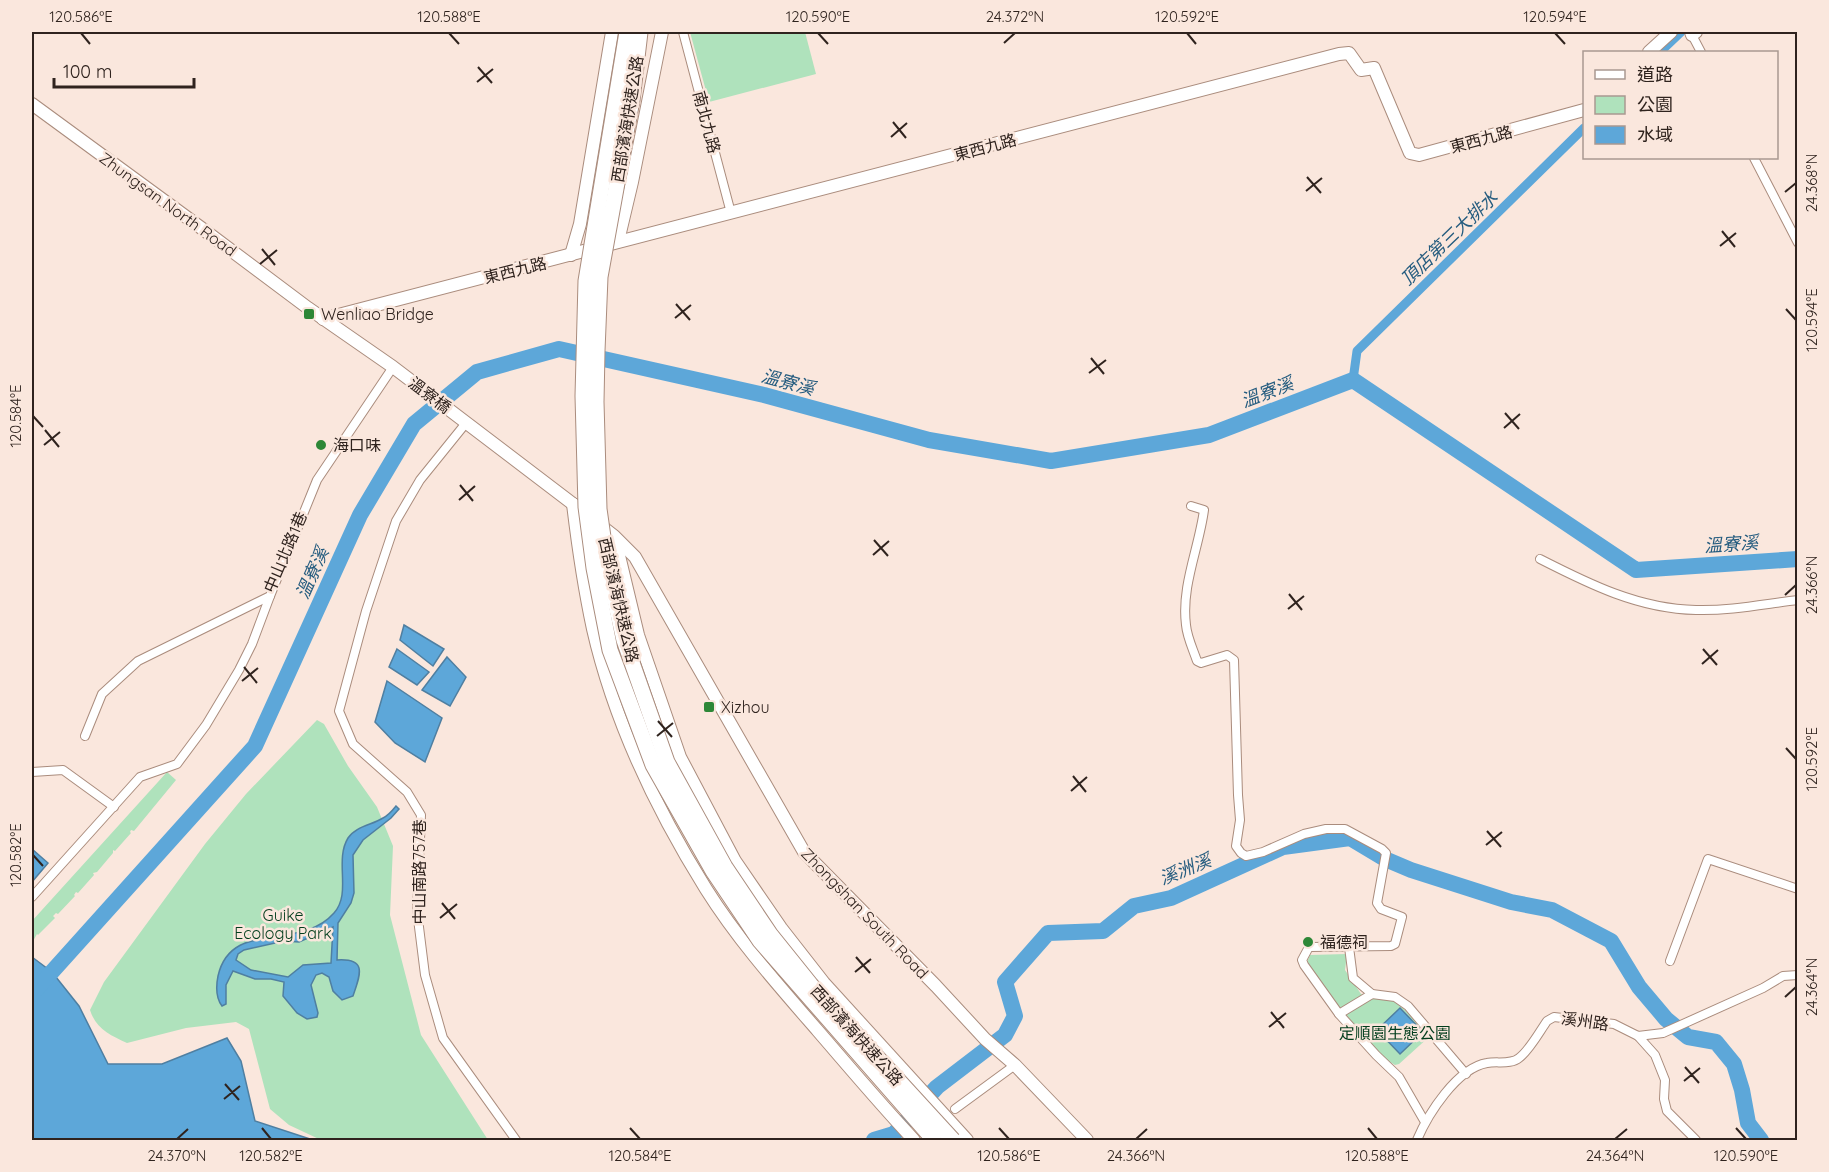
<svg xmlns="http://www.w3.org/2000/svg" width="1829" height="1172" viewBox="0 0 1829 1172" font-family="Quicksand,'Noto Sans TC',sans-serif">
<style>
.green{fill:#afe2bc}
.water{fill:#5da7d9;stroke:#4f7fa1;stroke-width:1.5;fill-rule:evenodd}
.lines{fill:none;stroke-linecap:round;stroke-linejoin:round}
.canal{stroke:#5da7d9;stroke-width:9}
.river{stroke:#5da7d9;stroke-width:16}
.street-casing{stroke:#aa8c7d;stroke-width:10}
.secondary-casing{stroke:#aa8c7d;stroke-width:14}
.street{stroke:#fff;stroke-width:8}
.secondary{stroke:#fff;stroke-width:12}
.highway-bridge-casing{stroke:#aa8c7d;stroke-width:17;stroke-linecap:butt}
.highway-bridge{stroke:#fff;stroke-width:15}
.ticks{fill:none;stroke:#2f231e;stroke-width:2}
.poi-dot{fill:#2d8737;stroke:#fae7dd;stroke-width:2}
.labels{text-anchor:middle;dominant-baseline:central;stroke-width:5;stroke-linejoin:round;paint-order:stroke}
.street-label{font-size:16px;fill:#2f231e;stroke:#fae7dd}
.poi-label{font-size:16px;fill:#2f231e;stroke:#fae7dd;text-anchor:start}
.park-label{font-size:16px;fill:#023d1c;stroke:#fae7dd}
.water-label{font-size:18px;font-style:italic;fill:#255c7f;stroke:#fae7dd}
.neatline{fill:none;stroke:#2f231e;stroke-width:2}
.ticks-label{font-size:15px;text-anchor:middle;fill:#2f231e}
</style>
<rect width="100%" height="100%" fill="#fae7dd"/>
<g class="green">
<polygon points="690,32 805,32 816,74 709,102"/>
<path d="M 317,720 L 324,724 L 348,766 L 377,807 L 393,846 L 390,915 L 421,1035 L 488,1140 L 321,1140 L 289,1125 L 270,1109 L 249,1029 L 236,1022 L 186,1028 L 127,1043 C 110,1035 96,1029 90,1010 L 104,982 L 205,844 L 246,794 Z"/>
<polygon points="167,772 176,780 134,831 131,830 130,832 131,833 115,851 113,850 113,853 97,872 93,873 94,875 78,893 76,892 74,895 75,896 58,914 56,913 53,916 55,918 38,935 37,934 32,943 32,921"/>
<polygon points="1347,954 1345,970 1361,994 1381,999 1396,1001 1430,1036 1399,1064 1395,1065 1385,1059 1341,1009 1307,962 1310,955"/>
</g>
<g class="water">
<polygon points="404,625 444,649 433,666 400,640"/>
<polygon points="397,649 429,672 417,685 389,667"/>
<polygon points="447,657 466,677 450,706 422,690"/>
<polygon points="387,681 442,718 425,762 395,743 375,722"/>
<path d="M 396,806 L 399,809 L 391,818 L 363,840 L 353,855 L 354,893 L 351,903 L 338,923 L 337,960 C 368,958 360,975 353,996 L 342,1000 L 333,991 L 329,977 L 322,973 L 316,975 L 311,985 L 318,1013 L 317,1017 L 307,1019 L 297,1013 L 283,996 L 284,982 L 271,979 L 255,979 L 233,971 L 226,985 L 226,1004 L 222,1006 C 216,998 216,986 218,976 C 231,918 300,952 334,913 C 352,893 334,861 348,838 C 356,826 372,825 383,818 C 389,815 392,811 396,806 ZM 333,927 L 331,963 L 303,965 L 288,977 L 251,970 L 236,960 L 238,954 L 244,950 L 284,941 L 299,942 Z"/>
<polygon points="32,849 48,863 32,882"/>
<polygon points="32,957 52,972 79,1006 108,1064 162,1064 227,1038 241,1061 255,1121 313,1140 32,1140"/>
<polygon points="1400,1008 1423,1032 1400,1054 1377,1030"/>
</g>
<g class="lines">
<g class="canal">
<polyline points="1660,52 1681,32"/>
<polyline points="1353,380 1357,351 1584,128"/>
</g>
<g class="river">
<polyline points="32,994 255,746 360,515 414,424 477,372 559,349 764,395 929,440 1051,461 1209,435 1353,380 1636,570 1798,559"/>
<polyline points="874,1140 894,1134 937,1087 1005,1035 1015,1016 1005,982 1048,933 1103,931 1134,906 1171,898 1283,847 1350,838 1385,859 1411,870 1511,902 1552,910 1611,941 1639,987 1666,1019 1688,1037 1716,1042 1734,1064 1742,1090 1748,1123 1761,1140"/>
</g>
<g class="street-casing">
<g id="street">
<polyline points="683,32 731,213"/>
<polyline points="1692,35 1701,52"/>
<polyline points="1754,158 1798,243"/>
<polyline points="466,423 420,480 396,521 366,611 339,711 353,744 407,792 421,815 417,911 425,975 443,1038 516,1140"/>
<path d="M 1191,506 L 1204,510 C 1199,548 1181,586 1186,625 C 1187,637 1193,649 1197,661 L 1201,663 L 1227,655 L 1234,660 L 1238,795 L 1240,820 L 1236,846 L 1241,853 L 1246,856 L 1263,852 L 1304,834 L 1326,829 L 1345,829 L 1382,849 L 1386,853 L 1377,903 L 1381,909 L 1402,917 L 1395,944 L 1391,946 L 1309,947 L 1302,960 L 1304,965 L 1339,1014 L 1376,1055 L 1399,1077 L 1425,1122"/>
<path d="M 1540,559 C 1589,584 1639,609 1696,610 C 1730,611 1764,604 1798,600"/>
<polyline points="85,736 102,694 138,661 270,596 317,480 393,367"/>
<polyline points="32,772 63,770 114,807"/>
<polyline points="32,897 140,777 177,764 206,725 239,670 252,644 270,596"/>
<polyline points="1349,947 1353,978 1372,994 1395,997 1408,1006 1466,1074"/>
<polyline points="1670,961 1708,859 1798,889"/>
<polyline points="1339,1014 1372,994"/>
<polyline points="1638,1036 1655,1055 1665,1080 1664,1099 1667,1111 1696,1140"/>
<polyline points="955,1109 1015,1065"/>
<path d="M 1417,1140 C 1428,1114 1457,1068 1487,1063 C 1497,1061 1511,1065 1519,1058 C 1529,1051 1540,1031 1547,1021 L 1554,1017 L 1614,1024 L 1638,1036 L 1663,1033 L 1763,988 L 1783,976 L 1798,975"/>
</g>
</g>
<g class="secondary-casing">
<g id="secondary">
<polyline points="1691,32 1692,35 1696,32"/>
<polyline points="1649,52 1671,32"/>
<polyline points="32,104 204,230 308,308 393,367 573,504 614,536 635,557 804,852 936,986 985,1039 1015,1065 1087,1140"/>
<polyline points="618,241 632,182 662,32"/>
<polyline points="571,255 580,224 612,32"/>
<polyline points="323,319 1339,54 1349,53 1361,70 1374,68 1410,153 1419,155 1584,110"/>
<path d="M 573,504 C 578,546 584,587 593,629 C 614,721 656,809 706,889 C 738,940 779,986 818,1031 C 850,1068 881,1105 914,1140"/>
<polyline points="615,539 638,635 680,757 735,861 781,928 824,983 967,1140"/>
</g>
</g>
<use href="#street" class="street"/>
<use href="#secondary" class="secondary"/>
<g class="highway-bridge-casing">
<g id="highway-bridge">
<polyline points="627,32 586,281 583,396 586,507 594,568 610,650 653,765 713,871 760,941 934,1140"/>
<polyline points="640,32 632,100 600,277 597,351 596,402 599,509 607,565 624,640 667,762 725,867 770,934 811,985 953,1140"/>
</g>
</g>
<use href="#highway-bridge" class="highway-bridge"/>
</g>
<path class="ticks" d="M 81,33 L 90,44M 449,33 L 459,44M 818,33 L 828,44M 1187,33 L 1196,44M 1555,33 L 1565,44M 1004,43 L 1015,33M 478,67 L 492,83M 477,82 L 493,69M 893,122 L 906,138M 891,137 L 907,123M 1307,177 L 1321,193M 1306,191 L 1322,178M 1785,192 L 1796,183M 1722,231 L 1735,247M 1720,246 L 1736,233M 262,249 L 275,265M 260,264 L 277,250M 676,304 L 690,320M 1786,309 L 1796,320M 675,318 L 691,305M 1091,358 L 1104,374M 1089,373 L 1106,360M 1505,413 L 1519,429M 33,416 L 43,427M 1504,428 L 1520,414M 45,430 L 59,447M 44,445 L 60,432M 460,485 L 473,501M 459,500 L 475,486M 874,540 L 888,556M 873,555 L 889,541M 1289,594 L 1302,610M 1785,595 L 1796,585M 1288,609 L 1304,596M 1703,649 L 1717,665M 1702,664 L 1718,650M 244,667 L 257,683M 242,681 L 258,668M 658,721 L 672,737M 657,736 L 673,723M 1786,748 L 1796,759M 1073,776 L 1086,792M 1071,791 L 1087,777M 1487,831 L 1501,847M 1486,845 L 1502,832M 33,855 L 43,866M 442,903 L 455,919M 440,918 L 457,904M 856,957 L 870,973M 855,972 L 871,959M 1785,997 L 1796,987M 1271,1012 L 1284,1028M 1269,1027 L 1286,1013M 1685,1067 L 1699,1083M 1684,1081 L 1700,1068M 225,1084 L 239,1100M 224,1099 L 240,1086M 262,1128 L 271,1139M 630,1128 L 640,1139M 999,1128 L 1009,1139M 1368,1128 L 1377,1139M 1736,1128 L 1746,1139M 177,1139 L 188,1129M 1136,1139 L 1147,1129M 1615,1139 L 1627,1129"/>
<g class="poi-dot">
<rect x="303" y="308" width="12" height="12" rx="3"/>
<circle cx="321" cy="445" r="6"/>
<rect x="703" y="701" width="12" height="12" rx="3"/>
<circle cx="1308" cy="942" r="6"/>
</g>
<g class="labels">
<g class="street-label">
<text transform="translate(627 119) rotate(-81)">西部濱海快速公路</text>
<text transform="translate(707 122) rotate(75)">南北九路</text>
<text transform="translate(1481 139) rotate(-15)">東西九路</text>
<text transform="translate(985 147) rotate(-15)">東西九路</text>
<text transform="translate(168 204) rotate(36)">Zhungsan North Road</text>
<text transform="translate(515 270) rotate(-14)">東西九路</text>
<text transform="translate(430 395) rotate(37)">溫寮橋</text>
<text transform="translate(285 552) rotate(-67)">中山北路1巷</text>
<text transform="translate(619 600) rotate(77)">西部濱海快速公路</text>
<text transform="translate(419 872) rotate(-90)">中山南路757巷</text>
<text transform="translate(865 913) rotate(46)">Zhongshan South Road</text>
<text transform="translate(1585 1021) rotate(8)">溪州路</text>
<text transform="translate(857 1035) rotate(48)">西部濱海快速公路</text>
</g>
<g class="poi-label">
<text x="321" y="314">Wenliao Bridge</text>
<text x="333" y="445">海口味</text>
<text x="721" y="707">Xizhou</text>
<text x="1320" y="942">福德祠</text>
</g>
<g class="park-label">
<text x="283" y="915">Guike<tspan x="283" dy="18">Ecology Park</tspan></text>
<text x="1395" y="1033">定順園生態公園</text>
</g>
<g class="water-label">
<text transform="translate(1449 238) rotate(-44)">頂店第三大排水</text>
<text transform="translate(788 382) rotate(15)">溫寮溪</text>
<text transform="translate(1267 392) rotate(-21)">溫寮溪</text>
<text transform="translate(1731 544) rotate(-4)">溫寮溪</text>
<text transform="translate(312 573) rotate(-66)">溫寮溪</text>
<text transform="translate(1185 869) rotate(-22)">溪洲溪</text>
</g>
</g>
<rect width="1829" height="1172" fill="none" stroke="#fae7dd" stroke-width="66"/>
<rect x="1583" y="51" width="195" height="108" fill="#fae7dd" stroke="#a99991" stroke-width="1.5"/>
<rect x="1595" y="70" width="30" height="9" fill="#ffffff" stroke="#a99991" stroke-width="1.5"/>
<text x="1637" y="81" font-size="18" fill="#2f231e">道路</text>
<rect x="1595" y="96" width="30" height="18" fill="#afe2bc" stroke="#a99991" stroke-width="1.5"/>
<text x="1637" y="111" font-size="18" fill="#2f231e">公園</text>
<rect x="1595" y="126" width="30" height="18" fill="#5da7d9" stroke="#a99991" stroke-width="1.5"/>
<text x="1637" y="141" font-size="18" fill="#2f231e">水域</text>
<path d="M54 78v9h140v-9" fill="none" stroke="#2f231e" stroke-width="3"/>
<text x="63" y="78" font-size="18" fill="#2f231e" stroke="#fae7dd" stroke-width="4.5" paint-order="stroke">100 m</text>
<rect x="33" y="33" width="1763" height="1106" class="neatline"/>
<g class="ticks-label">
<text x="81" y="22">120.586°E</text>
<text x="449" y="22">120.588°E</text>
<text x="818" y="22">120.590°E</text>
<text x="1015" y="22">24.372°N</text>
<text x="1187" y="22">120.592°E</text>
<text x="1555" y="22">120.594°E</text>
<text transform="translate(1812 183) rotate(-90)" y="5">24.368°N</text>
<text transform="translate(1812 320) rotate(-90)" y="5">120.594°E</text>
<text transform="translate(16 416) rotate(-90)" y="5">120.584°E</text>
<text transform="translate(1812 585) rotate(-90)" y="5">24.366°N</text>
<text transform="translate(1812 759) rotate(-90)" y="5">120.592°E</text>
<text transform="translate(16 855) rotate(-90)" y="5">120.582°E</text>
<text transform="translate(1812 987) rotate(-90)" y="5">24.364°N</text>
<text x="177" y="1161">24.370°N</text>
<text x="271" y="1161">120.582°E</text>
<text x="640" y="1161">120.584°E</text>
<text x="1009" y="1161">120.586°E</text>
<text x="1136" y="1161">24.366°N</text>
<text x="1377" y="1161">120.588°E</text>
<text x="1615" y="1161">24.364°N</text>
<text x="1746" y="1161">120.590°E</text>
</g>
</svg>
